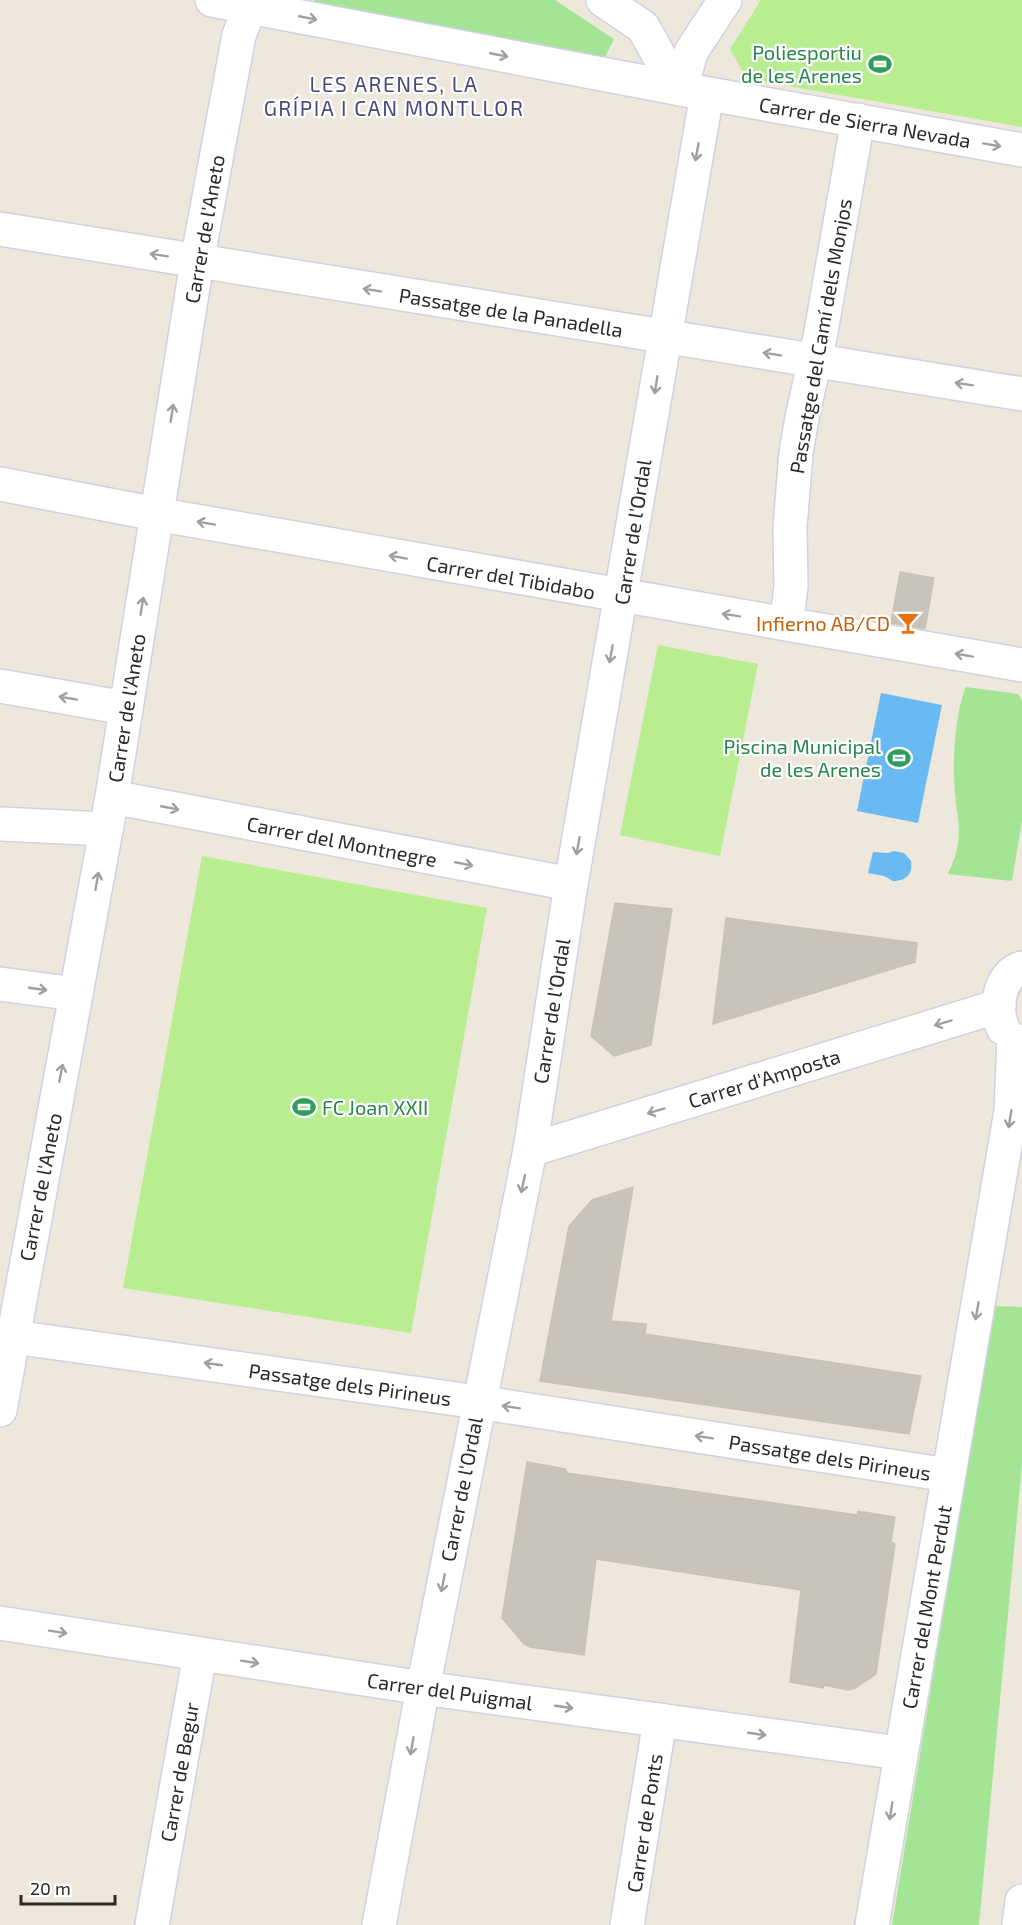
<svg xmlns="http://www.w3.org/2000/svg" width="1022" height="1925" viewBox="0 0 1022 1925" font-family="'Exo 2',sans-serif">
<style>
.green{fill:#a4e595}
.pitch{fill:#b8ed90}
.water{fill:#69baf3}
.building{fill:#c8c4bb;stroke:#c8c4b5;stroke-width:1.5}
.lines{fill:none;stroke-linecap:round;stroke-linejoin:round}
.minor-casing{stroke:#d0d1e3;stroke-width:36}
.minor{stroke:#fff;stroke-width:33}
.oneway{stroke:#9f9f9f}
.labels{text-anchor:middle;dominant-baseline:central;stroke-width:4.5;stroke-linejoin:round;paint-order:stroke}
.leisure-label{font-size:20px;fill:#27864d;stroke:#fff;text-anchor:end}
.street-label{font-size:20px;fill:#2a2a2a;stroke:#fff}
.food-label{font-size:20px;fill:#c56008;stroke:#fff;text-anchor:end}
.neighbourhood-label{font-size:21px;letter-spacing:1.5px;fill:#484a7c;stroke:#fff}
</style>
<rect width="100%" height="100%" fill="#ede8db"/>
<g class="green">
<polygon points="314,0 555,0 614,39 605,57 317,6"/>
<path d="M 966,687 L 1018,694 L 1022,700 L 1022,821 L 1012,881 L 948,874 C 952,864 957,854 958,843 C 961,826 956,810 955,793 C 952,764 955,712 966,687 Z"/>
<polygon points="994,1306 1022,1307 1022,1464 979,1925 892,1925"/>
</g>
<g class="pitch">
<polygon points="761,0 1022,0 1022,127 747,79 730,49"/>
<polygon points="658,645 758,664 720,856 620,835"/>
<polygon points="202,856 487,908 411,1333 123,1288"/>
</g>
<g class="water">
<polygon points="881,693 942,705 918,823 857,811"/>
<path d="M 894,851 L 904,853 L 911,861 C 913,874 906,881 893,881 L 884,876 L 868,873 L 873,852 L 888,853 Z"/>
</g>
<g class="building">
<polygon points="900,572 934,578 925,629 891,623"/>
<polygon points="615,903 672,909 651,1045 614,1056 591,1036"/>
<polygon points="726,918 917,943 915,962 713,1024"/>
<polygon points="633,1187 611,1321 646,1324 645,1334 921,1376 909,1434 540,1381 569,1226 592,1200"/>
<polygon points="527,1462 565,1469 567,1473 857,1515 858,1511 895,1517 891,1542 895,1544 876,1674 855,1688 848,1690 824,1685 823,1688 790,1682 801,1590 596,1559 584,1655 530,1647 524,1644 502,1618"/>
</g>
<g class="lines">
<g class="minor-casing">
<g id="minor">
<polyline points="212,0 681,89 1022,150"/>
<polyline points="603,0 643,27 667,70 681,89"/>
<polyline points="681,89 691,52 725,0"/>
<polyline points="0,229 1022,394"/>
<polyline points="0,484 156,514 1022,665"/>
<polyline points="786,624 791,587 790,527 796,453 802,418 821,332 858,120"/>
<polyline points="0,686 126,708"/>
<polyline points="112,797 571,884"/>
<polyline points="0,824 106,829"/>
<polyline points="0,984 76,994"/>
<path d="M 1003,1028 C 994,1009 999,974 1022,968"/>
<polyline points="530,1150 999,1006"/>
<polyline points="0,1335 478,1402 948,1475"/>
<polyline points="0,1410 112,797 197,262 239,35 253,0"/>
<polyline points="0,1623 423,1688 900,1753"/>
<polyline points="152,1925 200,1654"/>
<polyline points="379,1925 423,1688 530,1150 571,884 707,94"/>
<polyline points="627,1925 660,1720"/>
<polyline points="872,1925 1011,1111 1014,1040"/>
<polyline points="1019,1925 1022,1901"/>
</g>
</g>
<use href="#minor" class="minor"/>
</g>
<defs><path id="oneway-shaft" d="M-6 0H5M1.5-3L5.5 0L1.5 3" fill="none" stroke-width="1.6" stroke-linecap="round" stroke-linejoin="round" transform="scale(1.5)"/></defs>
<g class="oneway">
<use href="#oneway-shaft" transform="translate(308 18) rotate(11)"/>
<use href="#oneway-shaft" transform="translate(499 55) rotate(11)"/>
<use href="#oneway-shaft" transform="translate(992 145) rotate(10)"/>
<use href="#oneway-shaft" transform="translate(697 152) rotate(100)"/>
<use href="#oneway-shaft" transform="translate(159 255) rotate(-171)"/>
<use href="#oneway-shaft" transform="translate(372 290) rotate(-171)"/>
<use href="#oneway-shaft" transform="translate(772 354) rotate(-171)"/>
<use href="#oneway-shaft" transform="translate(964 384) rotate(-171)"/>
<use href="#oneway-shaft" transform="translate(656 385) rotate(99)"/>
<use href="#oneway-shaft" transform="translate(172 413) rotate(-81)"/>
<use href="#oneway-shaft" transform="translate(206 523) rotate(-170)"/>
<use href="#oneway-shaft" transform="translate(398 557) rotate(-170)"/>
<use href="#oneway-shaft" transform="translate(142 606) rotate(-81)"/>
<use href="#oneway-shaft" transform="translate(731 615) rotate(-171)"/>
<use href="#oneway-shaft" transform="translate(611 654) rotate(100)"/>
<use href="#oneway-shaft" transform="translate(964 655) rotate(-170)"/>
<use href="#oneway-shaft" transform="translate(68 698) rotate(-170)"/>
<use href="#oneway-shaft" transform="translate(170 808) rotate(11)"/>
<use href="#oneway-shaft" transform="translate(578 846) rotate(100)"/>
<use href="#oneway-shaft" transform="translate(464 864) rotate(11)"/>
<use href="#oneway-shaft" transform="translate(97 881) rotate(-80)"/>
<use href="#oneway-shaft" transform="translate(38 989) rotate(8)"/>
<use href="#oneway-shaft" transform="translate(943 1023) rotate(163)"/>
<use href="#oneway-shaft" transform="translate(61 1073) rotate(-79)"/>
<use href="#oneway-shaft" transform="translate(656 1111) rotate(163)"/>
<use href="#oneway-shaft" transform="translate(1010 1119) rotate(99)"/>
<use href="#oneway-shaft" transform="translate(523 1184) rotate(102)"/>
<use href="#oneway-shaft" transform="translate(977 1311) rotate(100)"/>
<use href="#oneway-shaft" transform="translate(213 1364) rotate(-172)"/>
<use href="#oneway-shaft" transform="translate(511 1407) rotate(-171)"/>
<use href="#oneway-shaft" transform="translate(704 1437) rotate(-171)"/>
<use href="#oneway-shaft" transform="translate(443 1583) rotate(101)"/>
<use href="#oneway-shaft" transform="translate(58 1632) rotate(9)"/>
<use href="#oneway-shaft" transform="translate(250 1662) rotate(9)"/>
<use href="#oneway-shaft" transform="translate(564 1707) rotate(8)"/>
<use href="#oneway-shaft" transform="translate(757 1734) rotate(8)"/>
<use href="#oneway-shaft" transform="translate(412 1746) rotate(100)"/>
<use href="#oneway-shaft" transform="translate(891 1811) rotate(99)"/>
</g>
<defs>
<g id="stadium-bare" transform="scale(1.8)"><path d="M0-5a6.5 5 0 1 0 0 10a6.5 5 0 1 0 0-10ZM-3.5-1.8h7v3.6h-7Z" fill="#2e9e5b" stroke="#fff" stroke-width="2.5" paint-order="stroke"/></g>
<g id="bar-bare" transform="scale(1.8)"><path d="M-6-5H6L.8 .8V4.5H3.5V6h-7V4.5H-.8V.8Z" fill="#e8710a" stroke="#fff" stroke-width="2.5" paint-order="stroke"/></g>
</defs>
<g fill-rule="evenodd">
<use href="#stadium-bare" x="880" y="64"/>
<use href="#bar-bare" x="908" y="623"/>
<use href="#stadium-bare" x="899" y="758"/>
<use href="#stadium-bare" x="304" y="1107"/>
</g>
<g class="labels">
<g class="leisure-label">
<text x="862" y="52">Poliesportiu<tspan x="862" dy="23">de les Arenes</tspan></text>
<text x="881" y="746">Piscina Municipal<tspan x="881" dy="23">de les Arenes</tspan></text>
<text x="322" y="1107" text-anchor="start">FC Joan XXII</text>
</g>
<g class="street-label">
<text transform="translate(865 122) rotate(10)">Carrer de Sierra Nevada</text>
<text transform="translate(204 229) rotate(-80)">Carrer de l'Aneto</text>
<text transform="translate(511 312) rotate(9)">Passatge de la Panadella</text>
<text transform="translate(820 336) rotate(-80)">Passatge del Camí dels Monjos</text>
<text transform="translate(632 532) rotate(-81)">Carrer de l'Ordal</text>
<text transform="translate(511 577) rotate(10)">Carrer del Tibidabo</text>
<text transform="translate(126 708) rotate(-81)">Carrer de l'Aneto</text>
<text transform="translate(342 841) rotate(11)">Carrer del Montnegre</text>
<text transform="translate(551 1011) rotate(-81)">Carrer de l'Ordal</text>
<text transform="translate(764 1078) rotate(-17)">Carrer d'Amposta</text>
<text transform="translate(40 1187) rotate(-79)">Carrer de l'Aneto</text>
<text transform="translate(350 1384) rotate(8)">Passatge dels Pirineus</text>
<text transform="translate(830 1457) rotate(9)">Passatge dels Pirineus</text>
<text transform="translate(461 1489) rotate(-79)">Carrer de l'Ordal</text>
<text transform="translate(926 1607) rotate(-80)">Carrer del Mont Perdut</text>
<text transform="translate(450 1691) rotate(8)">Carrer del Puigmal</text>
<text transform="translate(179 1772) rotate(-80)">Carrer de Begur</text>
<text transform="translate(644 1823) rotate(-81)">Carrer de Ponts</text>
</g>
<g class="food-label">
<text x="890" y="623">Infierno AB/CD</text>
</g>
<g class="neighbourhood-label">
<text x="394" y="83">LES ARENES, LA<tspan x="394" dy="24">GRÍPIA I CAN MONTLLOR</tspan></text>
</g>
</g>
<path d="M21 1895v9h94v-9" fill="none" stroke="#2a2a2a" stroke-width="3"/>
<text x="30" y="1895" font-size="18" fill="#2a2a2a" stroke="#ffffff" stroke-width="4.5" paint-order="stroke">20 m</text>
</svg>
